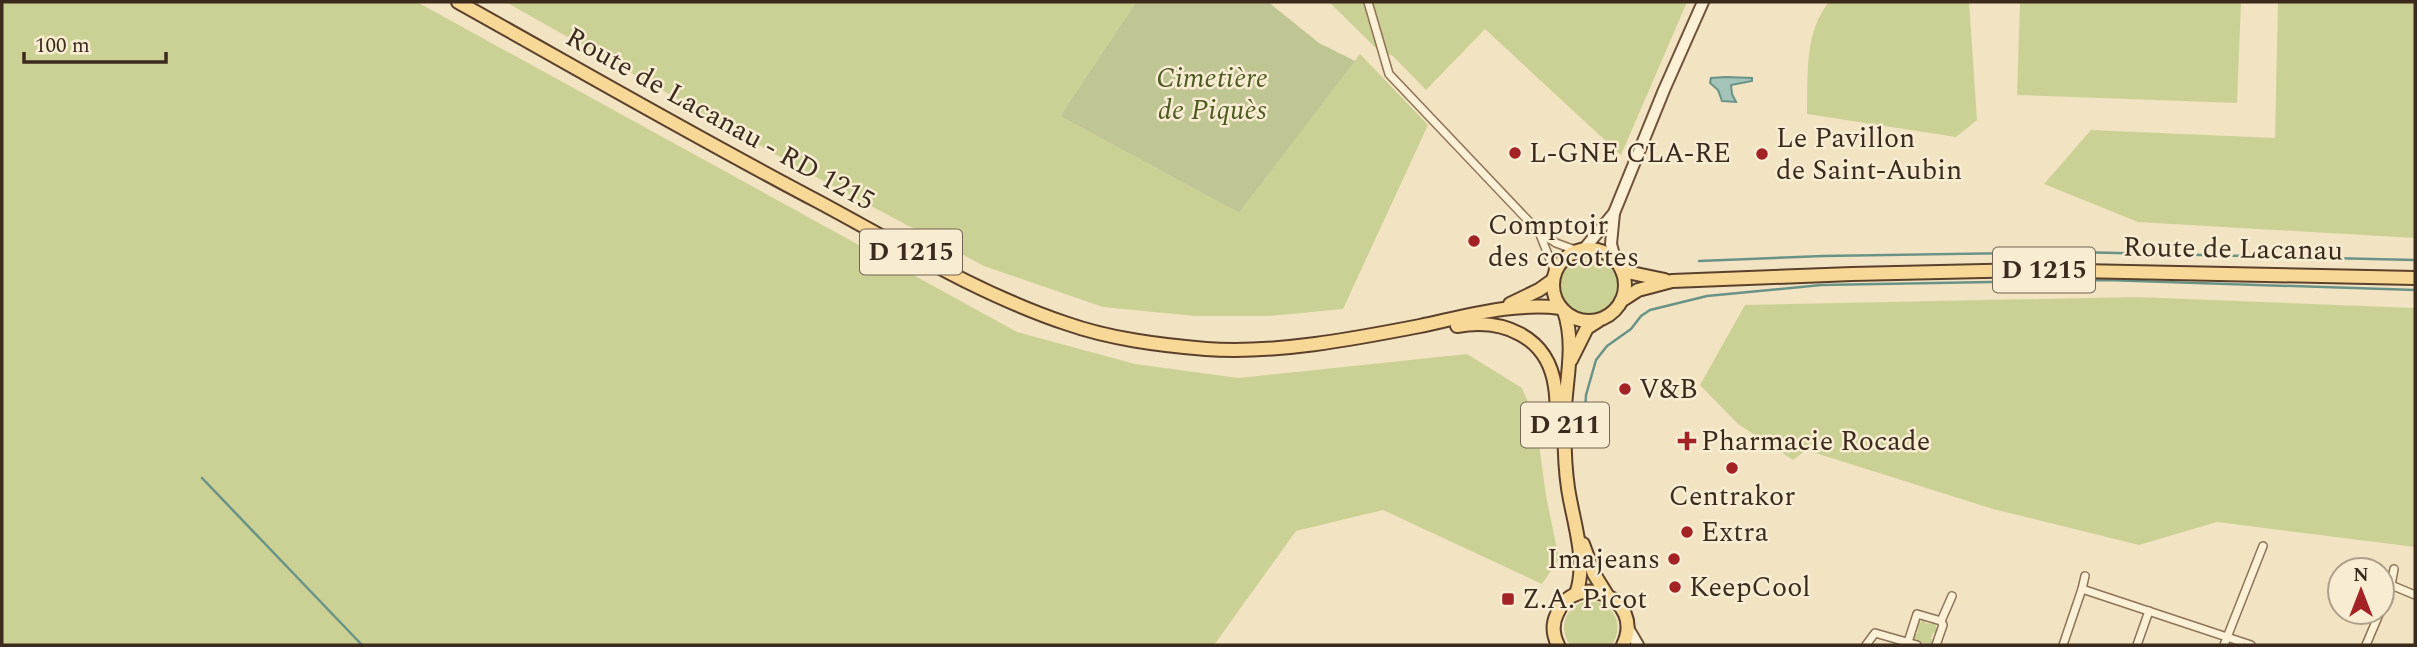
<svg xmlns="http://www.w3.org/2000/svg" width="2417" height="647" viewBox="0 0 2417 647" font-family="Spectral,serif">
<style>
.green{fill:#cbd194}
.cemetery{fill:#c0c594}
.water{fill:#a4c4ba;stroke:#6a9388;stroke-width:2}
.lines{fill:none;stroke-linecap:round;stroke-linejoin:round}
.stream{stroke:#6a9388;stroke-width:2.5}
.minor-casing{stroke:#8d7357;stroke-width:10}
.secondary-casing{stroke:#6f543a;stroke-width:14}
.primary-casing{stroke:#5b412c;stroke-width:16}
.minor{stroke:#fcf0d6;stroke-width:7}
.secondary{stroke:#fcf0d6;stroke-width:10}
.primary{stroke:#f8d896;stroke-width:12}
.poi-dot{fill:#a22225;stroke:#f8edd2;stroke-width:2.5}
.labels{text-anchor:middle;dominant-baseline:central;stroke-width:5;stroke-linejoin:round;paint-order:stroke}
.shield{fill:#f8edd2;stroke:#746553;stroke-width:2}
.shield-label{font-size:26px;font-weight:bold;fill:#3c2b1d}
.park-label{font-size:28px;font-style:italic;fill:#4d5a21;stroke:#f8edd2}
.street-label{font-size:28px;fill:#3c2b1d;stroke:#f8edd2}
.poi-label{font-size:28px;fill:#3c2b1d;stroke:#f8edd2;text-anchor:start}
</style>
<rect width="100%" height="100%" fill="#f2e3c2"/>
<g class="green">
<polygon points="2,2 417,2 1017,332 1135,364 1238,378 1467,354 1522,388 1536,422 1546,496 1559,559 1542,584 1383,510 1296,531 1214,645 2,645"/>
<polygon points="506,2 1136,2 1060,116 1239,213 1360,54 1428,125 1343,309 1269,316 1195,316 1103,307 984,266 805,171"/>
<polygon points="1329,2 1687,2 1621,155 1485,29 1426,90 1393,56 1377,49"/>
<path d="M 1829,2 L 1969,2 L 1977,120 L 1956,137 L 1807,114 C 1808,77 1804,32 1829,2 Z"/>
<polygon points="2020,2 2241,2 2237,103 2017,95"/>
<polygon points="2278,2 2415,2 2415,238 2138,222 2044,184 2091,130 2275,138"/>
<path d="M 1590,255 C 1603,257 1614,264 1617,278 C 1619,288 1617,296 1611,304 C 1585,335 1537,293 1570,261 L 1576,263 L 1586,261 Z"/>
<polygon points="2136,297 2415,308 2415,547 2217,522 2139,545 1993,509 1806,450 1793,460 1738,424 1700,385 1745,305"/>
<path d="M 1590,600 C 1614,604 1625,624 1612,645 L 1570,645 C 1556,625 1568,604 1590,600 Z"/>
<polygon points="1926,620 1925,623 1935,624 1937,629 1936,633 1933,633 1931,639 1934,640 1931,645 1914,641 1914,634 1917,634 1918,623"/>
</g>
<polygon class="cemetery" points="1136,2 1268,2 1319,43 1355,61 1239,213 1060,116"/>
<polygon class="water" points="1726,77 1752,78 1752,81 1731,85 1732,94 1736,102 1722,101 1718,90 1710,83 1711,78"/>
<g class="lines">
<g class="stream">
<polyline points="1699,261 1823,256 2074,252 2415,260"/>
<polyline points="1584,431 1586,395 1596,360 1607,346 1631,329 1641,316 1650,310 1707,296 1821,285 2106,280 2415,290"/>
<polyline points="202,478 362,645"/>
</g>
<g class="minor-casing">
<g id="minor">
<polyline points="1368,2 1389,74 1539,232 1556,243 1578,251"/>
<polyline points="1539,232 1555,272"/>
<polyline points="2391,585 2394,569"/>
<polyline points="2082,589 2085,576"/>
<polyline points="2382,606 2391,585 2415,595"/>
<polyline points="1941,621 1952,596"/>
<polyline points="1908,642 1917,614 1941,621 1943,625 1936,645"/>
<polyline points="1866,645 1875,633 1917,645"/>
<polyline points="2063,645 2082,589 2251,645"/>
<polyline points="2137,645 2149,611"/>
<polyline points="2224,645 2263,546"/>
<polyline points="2366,645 2380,612"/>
</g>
</g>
<g class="secondary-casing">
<g id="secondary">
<polyline points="1614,213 1611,244 1616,262"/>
<polyline points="1584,249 1614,213 1664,90 1703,2"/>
<polyline points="1628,628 1638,645"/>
</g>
</g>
<g class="primary-casing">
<g id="primary">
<path d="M 458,2 C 578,69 697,138 819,202 C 899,245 979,294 1065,323 C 1110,339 1159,345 1206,349 C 1275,354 1353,339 1420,326 C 1467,316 1513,302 1561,308"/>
<circle cx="1589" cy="285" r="36"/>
<polyline points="1622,271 1665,280"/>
<polyline points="1621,301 1638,290 1672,281 1852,274 2028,270 2415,278"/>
<polyline points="1510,304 1539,290 1553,280"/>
<path d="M 1564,311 C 1575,343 1567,375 1565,407 C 1564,434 1564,461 1568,488 C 1573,522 1588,561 1576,594"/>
<path d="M 1457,326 C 1503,318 1548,336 1555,387 C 1558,404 1556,420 1556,437"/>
<polyline points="1571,360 1587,328 1598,321"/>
<polyline points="1583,544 1594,574 1607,595"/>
<path d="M 1558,645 C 1553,635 1552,624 1557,614 C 1575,569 1646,598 1623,645"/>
</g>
</g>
<use href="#minor" class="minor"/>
<use href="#secondary" class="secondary"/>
<use href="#primary" class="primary"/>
</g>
<g class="poi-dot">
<circle cx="1515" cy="153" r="7"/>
<circle cx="1762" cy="154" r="7"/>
<circle cx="1474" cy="241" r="7"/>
<circle cx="1625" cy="389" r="7"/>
<path d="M1683.5 430.5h7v7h7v7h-7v7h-7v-7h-7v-7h7z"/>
<circle cx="1732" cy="468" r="7"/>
<circle cx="1687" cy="532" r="7"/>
<circle cx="1674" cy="559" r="7"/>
<circle cx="1675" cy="587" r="7"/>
<rect x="1501" y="592" width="14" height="14" rx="3.5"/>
</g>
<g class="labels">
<g class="shield">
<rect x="860" y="229.5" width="102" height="45" rx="5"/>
<rect x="1993" y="247.5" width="102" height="45" rx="5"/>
<rect x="1521" y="402.5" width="88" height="45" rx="5"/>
</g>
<g class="shield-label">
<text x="911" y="252">D 1215</text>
<text x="2044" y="270">D 1215</text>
<text x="1565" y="425">D 211</text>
</g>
<g class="park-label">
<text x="1212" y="78">Cimetière<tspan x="1212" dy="32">de Piquès</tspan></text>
</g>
<g class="street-label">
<text transform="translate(720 119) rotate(29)">Route de Lacanau - RD 1215</text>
<text transform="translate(2233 249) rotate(1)">Route de Lacanau</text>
</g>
<g class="poi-label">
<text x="1776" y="138">Le Pavillon<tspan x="1776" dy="32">de Saint-Aubin</tspan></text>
<text x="1529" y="153">L-GNE CLA-RE</text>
<text x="1488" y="225">Comptoir<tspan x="1488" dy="32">des cocottes</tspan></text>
<text x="1639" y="389">V&amp;B</text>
<text x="1701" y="441">Pharmacie Rocade</text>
<text x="1732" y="496" text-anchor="middle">Centrakor</text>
<text x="1701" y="532">Extra</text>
<text x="1660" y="559" text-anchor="end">Imajeans</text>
<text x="1689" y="587">KeepCool</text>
<text x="1522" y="599">Z.A. Picot</text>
</g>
</g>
<rect width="2417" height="647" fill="none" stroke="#3c2b1d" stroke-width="7"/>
<g transform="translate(2361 591)"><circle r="33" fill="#f8edd2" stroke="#ad9f8a" stroke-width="2"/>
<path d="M0-5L12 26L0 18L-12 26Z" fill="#a22225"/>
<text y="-10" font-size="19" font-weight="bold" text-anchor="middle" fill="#3c2b1d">N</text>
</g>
<path d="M24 52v10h142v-10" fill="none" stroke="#3c2b1d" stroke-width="3.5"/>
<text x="35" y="52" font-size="21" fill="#3c2b1d" stroke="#f8edd2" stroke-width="5" paint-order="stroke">100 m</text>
</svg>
